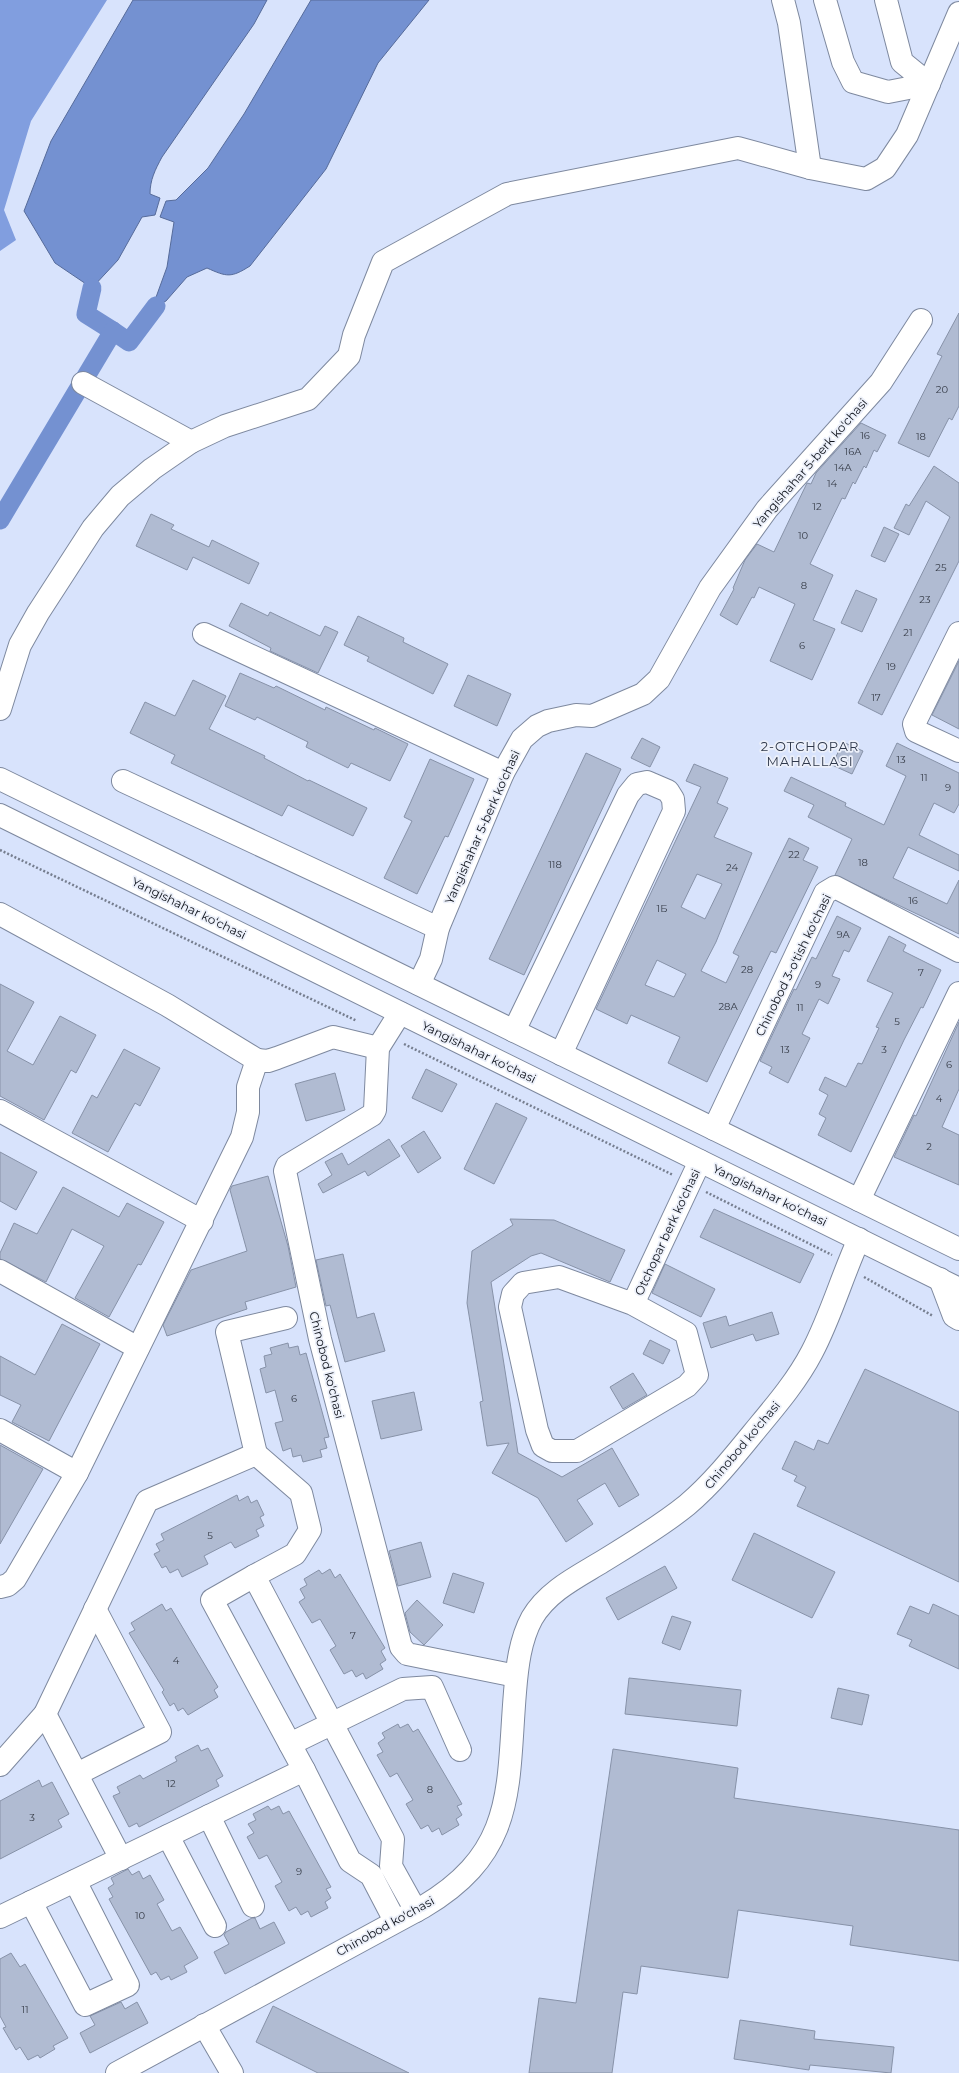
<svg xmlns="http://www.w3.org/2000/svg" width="959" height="2073" viewBox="0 0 959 2073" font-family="Montserrat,sans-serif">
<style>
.forest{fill:#819edf}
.water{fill:#7491d1;stroke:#566b9a}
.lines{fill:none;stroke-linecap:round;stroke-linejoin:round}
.canal{stroke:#7491d1;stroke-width:19}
.building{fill:#b0bbd2;stroke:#8792a8;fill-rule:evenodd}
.minor-casing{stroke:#7e899f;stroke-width:24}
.major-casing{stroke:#7e899f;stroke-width:24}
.path{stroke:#767e8f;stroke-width:2.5;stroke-dasharray:2 2;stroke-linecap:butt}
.minor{stroke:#fff;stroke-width:22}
.major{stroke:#fff;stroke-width:22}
.labels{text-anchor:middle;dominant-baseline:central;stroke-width:3.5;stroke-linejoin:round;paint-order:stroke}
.number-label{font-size:10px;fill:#373d49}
.street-label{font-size:12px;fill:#0f131b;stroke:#ecf0fa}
.neighbourhood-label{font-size:13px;letter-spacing:1px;fill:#2f384b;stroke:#ecf0fa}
</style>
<rect width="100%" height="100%" fill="#d8e3fc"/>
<polygon class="forest" points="0,0 107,0 31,121 4,210 16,240 0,251"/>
<g class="water">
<path d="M 133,0 L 267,0 L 254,24 L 162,157 C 155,170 150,180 150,194 L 160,198 L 155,215 L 142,217 L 118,260 L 92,288 L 55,263 L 24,211 L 51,141 Z"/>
<path d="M 311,0 L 429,0 L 378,63 L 326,169 L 250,266 C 231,278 227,277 207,268 L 187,277 L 166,301 L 156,306 L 155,300 L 167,267 L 174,222 L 160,217 L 166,201 L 176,200 L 208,168 L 244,114 Z"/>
</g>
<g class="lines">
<g class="canal">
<polyline points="92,288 86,314 113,331"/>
<polyline points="0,520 113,331 129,342 156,306"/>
</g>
</g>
<g class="building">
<polygon points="959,313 959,406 952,420 949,418 929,457 898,443 942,356 937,354"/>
<polygon points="861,423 886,435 877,452 874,450 866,468 864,466 855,484 853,482 845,499 842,498 810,564 833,575 813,620 835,629 812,680 770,661 795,604 759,587 754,598 752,597 737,625 720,615 734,589 733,588 745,560 757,544 774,552 807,483 811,484 816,473"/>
<polygon points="934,466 959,483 959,561 882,715 858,703 950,517 926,501 909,535 894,528 906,504 909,506"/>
<polygon points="151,514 174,525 171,529 209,547 212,540 259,563 249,584 193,557 187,570 136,546"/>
<polygon points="884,527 899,534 885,562 871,556"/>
<polygon points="856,590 877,599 862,632 841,623"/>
<polygon points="241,603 268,616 270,612 320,636 325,626 338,632 318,673 270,651 271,648 229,626"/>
<polygon points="358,616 404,638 403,642 448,664 433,694 367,661 369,657 344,645"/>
<polygon points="959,661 959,729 932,715"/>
<polygon points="240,673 274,688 276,686 325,710 326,707 374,730 375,728 408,744 390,781 351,763 348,768 306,747 308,742 257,717 255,720 225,706"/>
<polygon points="468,675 511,694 497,726 454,706"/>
<polygon points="193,680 226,696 209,729 265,756 264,758 308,781 309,780 367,808 353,836 288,805 282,816 171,763 175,755 130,733 145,702 175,716"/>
<polygon points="642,738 660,747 650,767 631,758"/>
<polygon points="843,742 863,751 852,774 832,765"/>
<polygon points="897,743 959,773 959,804 954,813 934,803 919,835 959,855 959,871 908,847 893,878 947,904 959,880 959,934 835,875 852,839 808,817 814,805 784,791 791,777 846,803 845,806 884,825 906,776 886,766"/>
<polygon points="586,753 621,769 524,975 489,959"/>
<polygon points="430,759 474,779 448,837 445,836 417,894 384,878 412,821 404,817"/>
<path d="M 694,764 L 728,778 L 717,803 L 728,808 L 714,837 L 752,853 L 716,942 L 701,971 L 726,983 L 739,956 L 733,953 L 789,838 L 809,848 L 803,860 L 818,867 L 776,953 L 771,951 L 707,1082 L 668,1063 L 680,1037 L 631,1015 L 627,1024 L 596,1009 L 701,787 L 686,781 ZM 697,874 L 722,884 L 705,919 L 681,907 ZM 657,960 L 686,974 L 674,997 L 645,985 Z"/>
<polygon points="837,916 861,928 849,952 844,950 832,976 840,979 828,1004 819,999 802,1034 810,1038 788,1083 769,1073 772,1067 760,1061 794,989 796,990 812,957 816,959"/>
<polygon points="889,936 906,945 903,951 941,970 923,1008 921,1007 904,1040 851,1152 818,1135 826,1118 819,1114 828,1095 819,1090 825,1077 846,1087 858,1063 862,1064 879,1028 876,1027 893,993 867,981"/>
<polygon points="0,984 34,1002 7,1051 33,1065 60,1016 96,1035 76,1073 71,1070 44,1120 0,1096"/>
<polygon points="959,1022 959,1089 942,1127 959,1135 959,1185 894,1157 914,1115 916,1116"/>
<polygon points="124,1049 160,1068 140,1106 135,1103 108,1152 72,1133 92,1095 97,1098"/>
<polygon points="426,1069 457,1084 442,1112 412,1098"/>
<polygon points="335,1073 345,1110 306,1121 295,1084"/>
<polygon points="496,1103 527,1118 494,1184 464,1169"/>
<polygon points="424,1131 441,1158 418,1173 401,1146"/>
<polygon points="389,1139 400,1156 368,1176 365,1171 323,1193 318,1184 332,1175 325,1162 342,1153 348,1165"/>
<polygon points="0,1152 37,1172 16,1210 0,1201"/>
<polygon points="268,1176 288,1246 296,1287 245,1302 247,1309 167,1336 163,1325 191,1270 247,1251 230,1190 232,1186"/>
<polygon points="63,1187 119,1217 127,1203 164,1222 141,1265 138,1264 109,1317 75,1298 104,1246 72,1229 46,1282 0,1259 0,1253 14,1223 37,1234"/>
<polygon points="714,1209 814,1254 800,1283 700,1237"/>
<polygon points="510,1219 554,1220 625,1250 610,1282 541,1253 531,1256 491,1282 518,1453 562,1477 612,1448 639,1495 619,1507 605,1483 577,1500 593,1524 566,1542 538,1498 492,1473 509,1443 487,1446 480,1402 483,1401 467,1303 472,1251 513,1225"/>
<polygon points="343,1254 357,1318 374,1313 385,1351 345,1362 330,1305 326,1306 316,1260"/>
<polygon points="665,1264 715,1289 701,1317 652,1293"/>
<polygon points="772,1312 779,1334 756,1341 753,1334 711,1348 703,1323 726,1316 729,1326"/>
<polygon points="62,1324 100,1344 49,1441 12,1422 21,1405 0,1395 0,1356 35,1375"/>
<polygon points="650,1340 670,1350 663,1364 643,1354"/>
<polygon points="288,1343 289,1348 298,1346 300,1355 306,1353 329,1437 324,1438 327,1448 320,1450 322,1457 303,1462 301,1455 293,1457 291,1448 283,1451 275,1423 283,1421 275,1390 266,1393 260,1369 266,1367 264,1356 272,1354 270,1348"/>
<polygon points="865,1369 959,1412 959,1582 797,1506 806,1487 794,1481 797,1476 782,1469 795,1441 814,1450 818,1440 828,1444"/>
<polygon points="633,1373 647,1395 623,1409 610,1387"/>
<polygon points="414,1392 422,1430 381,1439 372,1401"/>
<polygon points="0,1445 43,1469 0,1544"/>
<polygon points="237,1495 239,1501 248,1496 251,1503 257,1500 264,1515 260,1517 264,1526 256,1530 259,1536 235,1548 231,1542 204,1556 208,1564 182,1577 178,1569 170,1573 166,1566 162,1568 154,1554 160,1551 156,1544 164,1540 161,1534"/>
<polygon points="754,1533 835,1572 812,1618 732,1580"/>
<polygon points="421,1542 431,1577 398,1586 389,1551"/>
<polygon points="665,1566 677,1588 618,1620 606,1598"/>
<polygon points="330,1569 335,1578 340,1574 385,1648 381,1651 386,1660 380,1664 383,1669 366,1679 363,1673 356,1677 352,1670 344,1674 330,1650 336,1646 320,1619 312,1623 299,1602 305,1598 300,1589 307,1585 304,1579 319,1570 322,1574"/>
<polygon points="453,1573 484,1583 474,1613 443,1603"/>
<polygon points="417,1600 443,1625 424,1645 410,1632 405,1613"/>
<polygon points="162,1604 166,1611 171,1608 218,1687 214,1690 218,1697 188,1715 183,1708 178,1711 174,1703 170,1706 162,1692 164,1690 129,1633 135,1630 131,1623"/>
<polygon points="933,1604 959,1616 959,1669 909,1646 912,1640 897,1634 910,1606 929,1614"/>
<polygon points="672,1616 691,1622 680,1650 662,1643"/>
<polygon points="629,1678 741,1690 737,1726 625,1714"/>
<polygon points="838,1688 869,1695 862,1725 831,1718"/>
<polygon points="398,1724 400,1728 408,1724 413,1732 418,1729 462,1804 457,1806 462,1815 456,1819 459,1825 442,1835 439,1828 432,1832 428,1825 421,1829 406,1804 413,1800 397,1773 390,1777 377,1755 383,1752 378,1743 385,1738 382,1733"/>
<polygon points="198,1745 201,1751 208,1748 223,1776 216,1780 219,1786 139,1827 137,1823 129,1827 113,1796 120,1793 117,1787 140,1775 143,1779 177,1761 175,1757"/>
<polygon points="613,1749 738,1768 734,1798 959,1830 959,1961 850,1945 853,1926 738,1910 728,1978 641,1966 637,1994 623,1992 612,2073 529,2073 539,1998 576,2003"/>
<polygon points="39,1780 42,1787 52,1782 69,1814 58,1820 62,1827 0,1859 0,1801"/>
<polygon points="268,1806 271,1810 279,1806 283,1814 289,1811 331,1887 326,1889 331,1898 325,1902 328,1908 311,1917 308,1911 301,1915 296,1907 289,1911 275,1886 282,1882 267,1855 259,1859 247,1837 254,1833 248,1824 256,1820 253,1814"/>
<polygon points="128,1869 132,1875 139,1871 143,1879 150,1875 164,1900 157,1904 172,1931 180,1927 198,1958 184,1966 187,1972 171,1980 169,1976 161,1980 156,1972 151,1975 109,1899 113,1897 108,1888 114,1884 111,1878"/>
<polygon points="252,1918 255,1918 260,1929 274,1922 285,1943 225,1974 214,1952 229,1944 224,1935 226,1932"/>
<polygon points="11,1953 20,1967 25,1964 68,2038 53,2046 55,2049 40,2058 38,2055 28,2060 20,2047 16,2050 3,2028 6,2027 0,2016 0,1959"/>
<polygon points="121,2002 125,2009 137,2002 148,2023 90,2053 80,2033 95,2025 90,2016"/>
<polygon points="273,2006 409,2073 318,2073 256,2042"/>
<polygon points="740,2020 815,2031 814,2039 894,2047 891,2073 810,2065 809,2070 734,2059"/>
</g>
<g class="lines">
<g class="minor-casing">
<g id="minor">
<polyline points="783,0 789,23 810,168"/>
<polyline points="825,0 843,62 853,82 888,92 929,84 902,62 886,0"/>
<polyline points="83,383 191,442"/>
<polyline points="959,633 914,724 916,731 959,751"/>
<polyline points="204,634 503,773"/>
<polyline points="0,709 20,645 38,613 93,528 120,496 152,469 191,442 225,426 308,399 349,356 354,335 383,262 507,194 738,148 810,168 866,179 885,168 907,135 959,13"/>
<polyline points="123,781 438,928"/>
<polyline points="0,914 167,1005 257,1060"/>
<polyline points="419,984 431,959 438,928 503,773 522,739 537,726 548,721 576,715 592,716 643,694 659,679 710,588 767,509 881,382 921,320"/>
<polyline points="400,1013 378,1048 375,1110 372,1115 287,1166 285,1171 320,1339 401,1647 407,1654 516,1676"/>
<polyline points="514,1031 628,795 637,784 647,782 668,791 673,799 674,811 561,1054"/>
<polyline points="0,1111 202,1221"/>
<polyline points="714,1129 825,893 835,887 959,951"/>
<polyline points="859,1200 959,993"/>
<polyline points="0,1271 138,1348"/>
<polyline points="940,1279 954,1316 959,1319"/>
<polyline points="633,1304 559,1277 523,1283 513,1294 510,1307 537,1430 543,1446 552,1451 577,1451 687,1386 697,1375 686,1333 633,1304 700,1161"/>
<polyline points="0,1430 77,1473"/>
<polyline points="254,1576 295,1554 310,1530 301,1493 256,1454"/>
<polyline points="0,1587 8,1585 15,1579 77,1473 242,1137 248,1112 248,1087 257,1060 268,1061 277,1058 333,1037 378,1048"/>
<polyline points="45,1714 121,1859"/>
<polyline points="290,1744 403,1689 432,1687 460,1750"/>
<polyline points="0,1765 45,1714 147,1501 256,1454 227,1332 286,1318"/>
<polyline points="77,1774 160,1732 95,1609"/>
<polyline points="209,1816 253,1906"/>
<polyline points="168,1836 215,1926"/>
<polyline points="31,1902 85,2005 128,1985 75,1881"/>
<polyline points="0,1917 304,1770"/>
<polyline points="395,1921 371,1875 350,1861 304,1770 212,1600 254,1576 393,1839 391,1866 416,1911"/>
<polyline points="204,2025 232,2073"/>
<path d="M 117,2073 L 423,1907 C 517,1851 507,1788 515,1692 C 517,1667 520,1640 532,1618 C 547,1592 575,1578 600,1563 C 629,1545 660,1527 687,1505 C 714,1482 736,1454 758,1427 C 778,1403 798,1379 812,1352 C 831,1316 842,1276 859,1239"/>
</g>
</g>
<g class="major-casing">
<g id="major">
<polyline points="0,779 959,1249"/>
<polyline points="0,815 959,1289"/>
</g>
</g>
<g class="path">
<polyline points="0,850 357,1021"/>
<polyline points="404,1044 673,1175"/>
<polyline points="706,1192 832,1255"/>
<polyline points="864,1277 933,1316"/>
</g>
<use href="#minor" class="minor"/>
<use href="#major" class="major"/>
</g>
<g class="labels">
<g class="number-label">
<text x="942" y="389">20</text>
<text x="865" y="435">16</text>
<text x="921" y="436">18</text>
<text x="853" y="451">16A</text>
<text x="843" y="467">14A</text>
<text x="832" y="483">14</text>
<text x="817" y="506">12</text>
<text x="803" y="535">10</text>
<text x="941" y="567">25</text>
<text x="804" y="585">8</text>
<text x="925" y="599">23</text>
<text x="908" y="632">21</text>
<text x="802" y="645">6</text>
<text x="891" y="666">19</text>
<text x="876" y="697">17</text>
<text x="901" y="759">13</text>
<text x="924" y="777">11</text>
<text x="948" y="787">9</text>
<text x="794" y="854">22</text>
<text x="863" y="862">18</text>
<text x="555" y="864">118</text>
<text x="732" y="867">24</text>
<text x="913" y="900">16</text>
<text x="662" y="908">1Б</text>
<text x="843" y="934">9A</text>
<text x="747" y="969">28</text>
<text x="921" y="972">7</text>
<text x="818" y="984">9</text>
<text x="728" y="1006">28A</text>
<text x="800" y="1007">11</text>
<text x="897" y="1021">5</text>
<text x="785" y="1049">13</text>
<text x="884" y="1049">3</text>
<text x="949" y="1064">6</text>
<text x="939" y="1098">4</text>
<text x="929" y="1146">2</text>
<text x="294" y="1398">6</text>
<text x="210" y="1535">5</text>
<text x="353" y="1635">7</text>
<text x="176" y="1660">4</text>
<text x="171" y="1783">12</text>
<text x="430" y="1789">8</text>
<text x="32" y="1817">3</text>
<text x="299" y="1871">9</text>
<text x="140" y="1915">10</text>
<text x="25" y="2009">11</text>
</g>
<g class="street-label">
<text transform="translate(810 463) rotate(-49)">Yangishahar 5-berk ko'chasi</text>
<text transform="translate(482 827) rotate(-66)">Yangishahar 5-berk ko'chasi</text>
<text transform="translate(189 908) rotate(26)">Yangishahar ko‘chasi</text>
<text transform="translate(793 965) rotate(-64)">Chinobod 3-o'tish ko'chasi</text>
<text transform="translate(479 1052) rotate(26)">Yangishahar ko‘chasi</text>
<text transform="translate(770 1195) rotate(26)">Yangishahar ko‘chasi</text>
<text transform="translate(667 1232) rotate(-65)">Otchopar berk ko'chasi</text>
<text transform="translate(327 1365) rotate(76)">Chinobod ko'chasi</text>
<text transform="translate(742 1445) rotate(-50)">Chinobod ko'chasi</text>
<text transform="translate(385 1926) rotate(-29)">Chinobod ko'chasi</text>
</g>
<g class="neighbourhood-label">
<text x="810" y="746">2-OTCHOPAR<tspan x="810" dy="15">MAHALLASI</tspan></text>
</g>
</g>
</svg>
